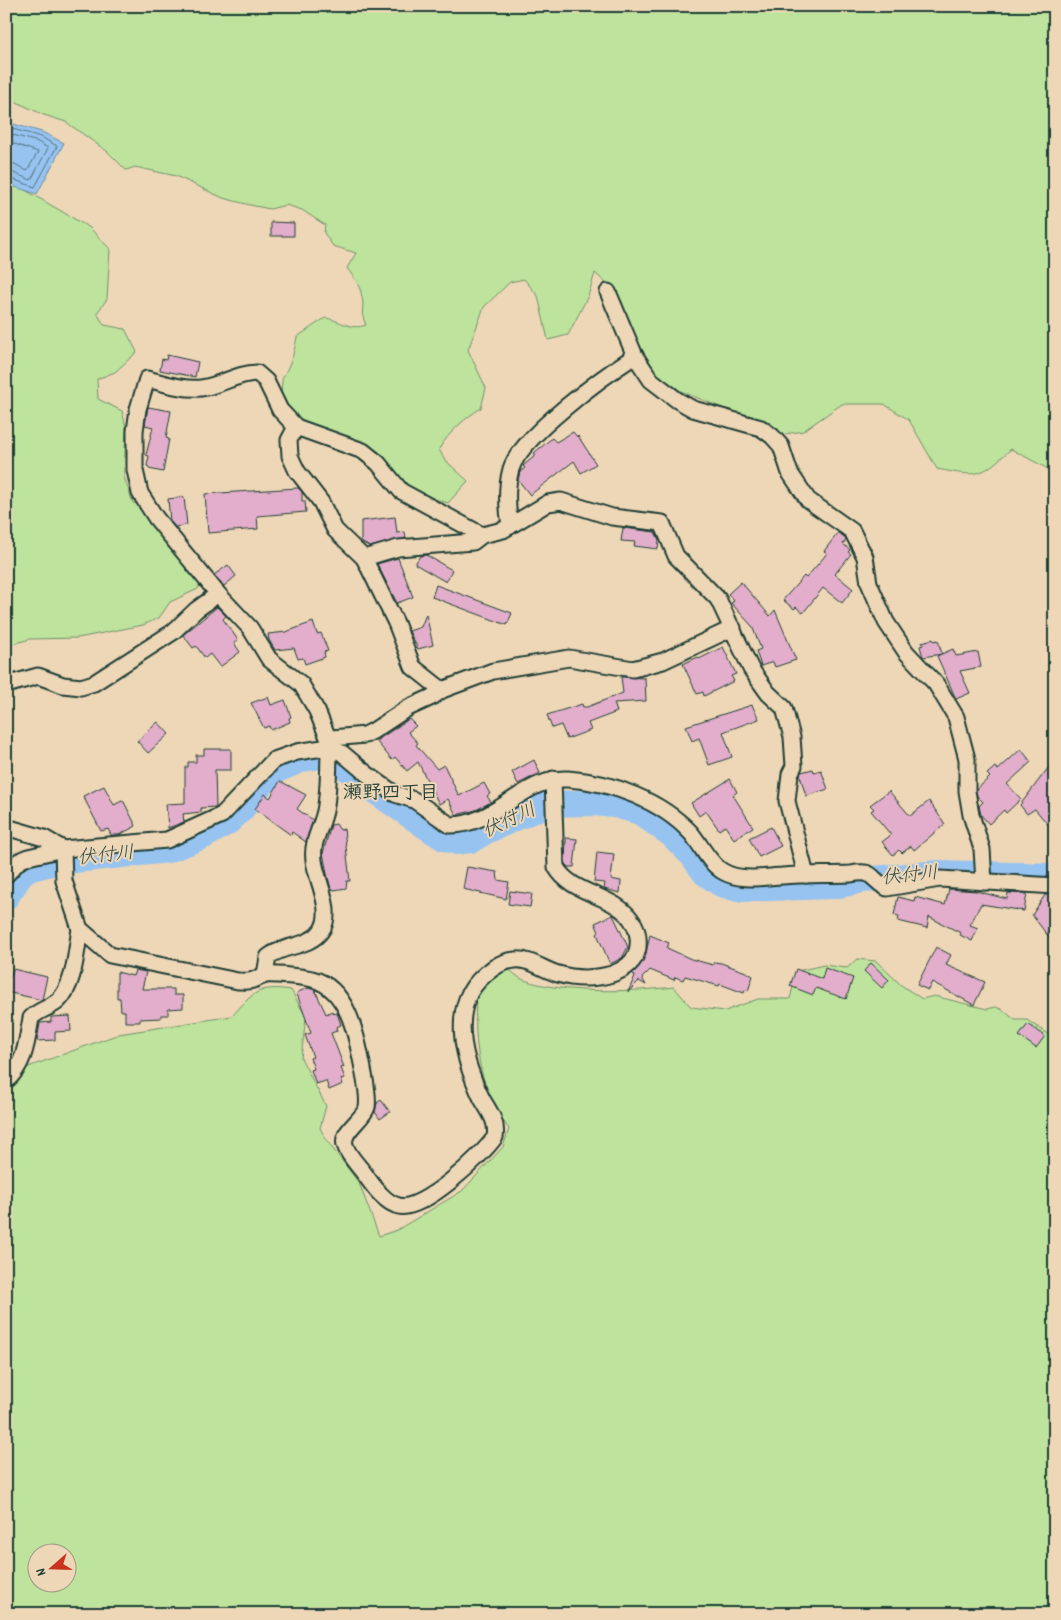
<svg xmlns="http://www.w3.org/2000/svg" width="1061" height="1620" viewBox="0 0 1061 1620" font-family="Dekko,'Klee One',sans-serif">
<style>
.green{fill:#bee39d;stroke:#6e9068;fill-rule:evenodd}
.water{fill:#97c3f0;stroke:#678da5}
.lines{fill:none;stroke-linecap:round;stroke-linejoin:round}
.shore{stroke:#4f737f;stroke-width:1}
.river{stroke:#97c3f0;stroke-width:26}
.building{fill:#e2aecb;stroke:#1f3d34}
.minor-casing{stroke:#1f3d34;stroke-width:19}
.minor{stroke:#eed7b7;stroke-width:15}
.labels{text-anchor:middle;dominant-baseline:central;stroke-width:4;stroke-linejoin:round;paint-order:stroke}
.neighbourhood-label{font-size:19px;font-weight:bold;fill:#1f3d34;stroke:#eed7b7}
.water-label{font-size:19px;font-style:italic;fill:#2b4a47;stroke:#eed7b7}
</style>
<rect width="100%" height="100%" fill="#eed7b7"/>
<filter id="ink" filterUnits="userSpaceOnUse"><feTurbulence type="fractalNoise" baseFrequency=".02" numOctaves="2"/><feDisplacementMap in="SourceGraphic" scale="10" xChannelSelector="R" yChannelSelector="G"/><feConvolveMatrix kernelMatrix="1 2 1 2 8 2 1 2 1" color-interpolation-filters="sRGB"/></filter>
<g filter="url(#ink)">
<g class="green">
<path d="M 6,6 L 1055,6 L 1055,476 L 1050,470 L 1011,449 C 979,478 979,477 937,469 L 909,420 L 884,404 L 842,404 L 803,431 L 785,434 L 681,391 L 657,374 L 625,321 L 608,285 L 595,273 L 588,296 L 568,335 L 548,340 L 538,296 L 524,279 L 510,282 L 484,307 L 468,350 L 486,388 L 481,408 C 464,419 450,431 439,449 L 444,459 L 468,481 L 448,503 L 412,492 L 313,426 C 296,418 278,403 282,382 C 282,377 286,372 288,367 C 293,358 295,347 297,337 L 325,318 C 341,320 350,331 366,325 C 359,310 365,310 362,297 C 360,285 354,278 347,268 L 356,253 L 333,246 L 324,233 L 325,225 L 302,210 L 286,205 L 270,209 L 250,205 L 223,198 L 176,176 L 135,167 L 126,170 L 108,152 L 66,122 L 44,115 L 6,97 Z"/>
<polygon points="6,151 20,187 90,228 110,249 107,299 97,313 104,325 125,329 137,352 115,372 97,379 98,399 122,411 126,427 124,477 133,503 150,507 204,574 198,589 170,602 159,618 143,625 78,638 30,639 6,646"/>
<path d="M 857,959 L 876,961 L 901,985 L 922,999 L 934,996 L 987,1009 L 996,1007 L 1003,1010 L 1015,1020 L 1027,1020 L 1055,1039 L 1055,1614 L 6,1614 L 6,1075 L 119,1034 L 232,1016 C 253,993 258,985 291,990 L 306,1017 L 301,1058 L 326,1106 L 320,1128 L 327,1141 L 359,1183 L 379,1236 L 397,1230 L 462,1191 L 503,1147 L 509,1129 C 478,1088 474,1045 476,995 L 490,981 L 508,969 C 513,972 518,978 524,980 C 564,994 632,992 674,987 L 691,1007 L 725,1011 L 758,999 L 790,999 L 797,971 L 824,965 L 847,968 ZM 38,1552 L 68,1552 L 68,1582 L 38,1582 Z"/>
</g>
<polygon class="water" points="6,122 42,132 64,143 37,194 15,187 6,180"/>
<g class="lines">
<g class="shore">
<polyline points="6,127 41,137 57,146 35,187 6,177"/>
<polyline points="6,133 38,142 48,148 31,180 6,170"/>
<polyline points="6,141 38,152 27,171 15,164 6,163"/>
</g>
<polyline class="river" points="6,897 24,870 56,862 168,850 204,836 228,822 241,810 261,784 277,770 303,759 320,756 341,763 365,784 421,823 444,838 457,842 471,840 486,831 547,804 593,803 615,805 640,812 672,835 692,855 705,873 721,884 738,889 835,886 862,880 938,873 1055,876"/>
</g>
<g class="building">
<polygon points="271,222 294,223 294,236 271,236"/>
<polygon points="167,355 198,362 195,377 160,370 162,359 166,360"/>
<polygon points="148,407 171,411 166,438 169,439 163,472 149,469 149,467 147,466 149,456 146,455 153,427 145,425"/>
<polygon points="573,432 577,437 578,436 596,464 581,473 574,461 530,495 518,480 520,472 525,468 523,466 536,455 534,453 552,438 556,442"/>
<polygon points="298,488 302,492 302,501 305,501 306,512 257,516 258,529 208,533 205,494"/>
<polygon points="184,497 187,525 175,527 170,521 168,499"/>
<polygon points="395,517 397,533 405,532 406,538 370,547 361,542 361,521"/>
<polygon points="623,528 655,532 659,540 658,549 634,546 635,542 621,541"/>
<polygon points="838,533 845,537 846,540 843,544 850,550 848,552 851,554 835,574 853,589 842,603 823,588 803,613 796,607 794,609 783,600 804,576 806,578 824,557 827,553 824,551"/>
<polygon points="426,555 452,570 446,582 415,564 420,556"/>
<polygon points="398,558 413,597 397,603 377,564"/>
<polygon points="228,565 236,576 224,586 214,575"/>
<polygon points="741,582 770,616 775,610 796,660 775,667 773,662 761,666 756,651 761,649 752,626 731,603 734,601 728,594"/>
<polygon points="436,585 512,613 507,625 432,597"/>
<polygon points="217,607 226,616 223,619 238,640 234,643 240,652 220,667 210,654 205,658 196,646 193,648 183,635"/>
<polygon points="426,614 433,645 418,649 409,631 421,627"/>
<polygon points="313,622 317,634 321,633 328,651 324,652 325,657 305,664 303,658 298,659 294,648 275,650 269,640 268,634 286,632"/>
<polygon points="933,639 934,641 938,640 942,654 923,657 920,646 923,645 922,642"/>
<polygon points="723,647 736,674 731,676 734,681 704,696 703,692 697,694 683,664 698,657 699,659"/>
<polygon points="953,649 956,656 978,652 981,667 960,671 970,693 956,699 937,656"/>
<polygon points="621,677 645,678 646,701 614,703 617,712 588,723 591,730 567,739 561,725 552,728 547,715 582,704 583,707 587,707 623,693"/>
<polygon points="268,697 271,705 285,700 291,717 289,718 290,722 271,730 269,726 264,728 251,703"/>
<polygon points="752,705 759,719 723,732 732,757 709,765 699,738 692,741 686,726"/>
<polygon points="409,719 416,726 408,732 418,743 416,745 437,769 444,765 459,796 484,783 490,794 487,796 491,802 476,810 456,815 448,799 439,804 418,762 407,771 395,757 392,760 376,741"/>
<polygon points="158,722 169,734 148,753 137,741"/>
<polygon points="204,749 231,749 231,770 215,770 216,807 201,808 201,812 183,814 184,822 168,828 166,804 185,803 185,767 188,767 188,762 196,762 196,755 204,755"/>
<polygon points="1021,749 1031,762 1007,784 1021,799 1006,813 1004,810 989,824 981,815 979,806 983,802 977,796 976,790 990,777 987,774 995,767 998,770"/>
<polygon points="1055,759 1055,833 1035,809 1027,814 1020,805"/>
<polygon points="534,760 540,773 518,784 512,772"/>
<polygon points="813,769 814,772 821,770 828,789 806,796 800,776 801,772"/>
<polygon points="730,779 737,792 733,795 753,827 734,839 725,826 719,830 706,811 699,816 691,803"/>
<polygon points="280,781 306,795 297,809 313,820 306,842 292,832 291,835 255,809 265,794 270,798"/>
<polygon points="104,786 114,805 122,801 124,802 136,826 119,835 111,835 108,829 101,831 83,796"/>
<polygon points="889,791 910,816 929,801 945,824 914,850 911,846 902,853 899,850 893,855 882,842 891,835 871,811 874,809 870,805"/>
<polygon points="336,824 340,830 344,829 350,881 347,881 346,888 334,890 331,889 327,874 323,853 331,825"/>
<polygon points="771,827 781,846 759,857 749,838"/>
<polygon points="566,838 577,839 574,867 568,867 565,864"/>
<polygon points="597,852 614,854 611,879 621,881 620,893 604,889 605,883 594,882"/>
<polygon points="467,867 497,872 498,880 509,882 506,899 463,889"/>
<polygon points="949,889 976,891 1007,899 1008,893 1027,894 1024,911 981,904 970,925 978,928 972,941 960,935 961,933 929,917 927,928 898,921 899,916 894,915 898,897 914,901 915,897 945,905"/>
<polygon points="510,891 532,894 530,907 508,904"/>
<polygon points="1045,895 1055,895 1055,945 1032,915"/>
<polygon points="613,915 628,947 622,958 610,964 597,934 599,932 595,923"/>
<polygon points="650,935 669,943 667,948 691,959 713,965 714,962 721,963 746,972 753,976 748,991 745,990 744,993 720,984 719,986 685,976 683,980 675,977 674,980 650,970 642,978 646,985 639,981 628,992 635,976 632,973 645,957"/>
<polygon points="936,947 951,955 946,965 985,982 974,1005 932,982 928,990 917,985"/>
<polygon points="871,963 889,980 882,988 864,971"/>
<polygon points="825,968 853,978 846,999 816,988 813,995 790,986 796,969 822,979"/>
<polygon points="13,969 47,977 42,1000 6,992 6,975 11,976"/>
<polygon points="135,970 146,972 142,989 174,989 174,995 183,995 183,1008 168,1009 168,1015 161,1015 161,1018 140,1019 140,1022 125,1022 125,1011 121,1011 120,998 117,998 117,972 133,976"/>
<polygon points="308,988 315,990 326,1014 332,1011 333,1014 337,1013 341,1025 336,1027 337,1031 331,1033 344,1067 341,1068 345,1078 341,1079 343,1084 329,1090 326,1081 316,1084 311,1070 314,1069 310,1058 313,1057 305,1035 311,1033 297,994 298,992"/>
<polygon points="70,1016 71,1031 55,1032 55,1040 37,1041 40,1023 51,1022 51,1017"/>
<polygon points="1028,1024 1045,1036 1036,1048 1019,1036"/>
<polygon points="381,1100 390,1112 380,1119 375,1112 377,1103"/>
</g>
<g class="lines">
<g class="minor-casing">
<g id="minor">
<polyline points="608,292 635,356 651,380 677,400 693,409 761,428 772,436 781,446 790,473 808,500 852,531 865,557 869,583 886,622 906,652 936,684 956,717 967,759 967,791 971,815 982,849 984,882"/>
<polyline points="296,427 363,451 378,463 401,491 482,535"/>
<path d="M 510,526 C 507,507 506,487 511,469 C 520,437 605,375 635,356"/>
<polyline points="364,558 398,548 473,542 482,535 503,530 548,503 561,501 612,517 662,523 676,556 718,599 751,669 768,693 784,708 792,737 794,766 790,774 787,801 806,875"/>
<polyline points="6,685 38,676 63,685 81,687 94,683 173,632 196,610 218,594"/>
<path d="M 329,740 L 317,711 L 301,684 L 269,659 L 250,628 L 218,594 L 156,518 L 140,493 L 135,470 L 135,431 L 138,409 L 147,379 C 164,383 183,390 201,388 C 220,386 237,373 257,373 L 266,381 L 280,410 L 296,427 L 289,440 L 290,456 L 297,471 L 321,502 L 335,530 L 364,558 L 396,623 L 413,667 L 442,690"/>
<path d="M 6,827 L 44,838 L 63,849 L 64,881 L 80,929 L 110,955 L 238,981 C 242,981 248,982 253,980 C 258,979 262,975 267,975 C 272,974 306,977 312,979 C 349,988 357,1038 363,1069 C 365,1080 369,1096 367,1107 C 363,1120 341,1131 345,1145 C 348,1156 360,1167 366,1176 C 374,1187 385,1203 399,1206 C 422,1212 482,1156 495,1137 C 498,1122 489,1111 482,1099 C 468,1070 455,1031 467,999 C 473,982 496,961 515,960 C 529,958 544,970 558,974 C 581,981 621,980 635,957 C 640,948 639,933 634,924 C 617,893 573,897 556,867 L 553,779"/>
<path d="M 6,875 L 19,861 L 28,857 L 63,849 L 167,840 L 222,815 L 274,760 L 297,752 L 329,747 L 342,753 L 367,774 L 395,794 L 414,800 L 450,825 C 495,826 525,776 568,779 C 612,782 661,801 691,833 C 701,845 709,863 722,871 C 740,882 763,877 782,876 C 805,874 828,875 851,874 C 875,869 869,879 887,888 L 940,879 L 1055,886"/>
<path d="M 265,975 L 268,957 C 284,944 309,948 321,931 C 335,912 316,880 314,860 C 311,839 324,825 326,805 C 329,784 329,762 329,740 L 332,738 L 365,735 L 373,731 L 408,708 L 432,697 L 442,690 L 493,671 L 569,658 L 633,669 L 663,661 L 733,628"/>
<path d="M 6,1081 C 25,1065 27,1041 31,1018 C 38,1010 50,1008 58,1001 C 75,985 76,951 80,929"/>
</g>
</g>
<use href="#minor" class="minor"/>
</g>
</g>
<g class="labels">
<g class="neighbourhood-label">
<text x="391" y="794">瀬野四丁目</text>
</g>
<g class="water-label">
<text transform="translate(510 822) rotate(-25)">伏付川</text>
<text transform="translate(106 857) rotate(-6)">伏付川</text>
<text transform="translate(910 877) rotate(-6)">伏付川</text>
</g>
</g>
<rect width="1061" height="1620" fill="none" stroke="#eed7b7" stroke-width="25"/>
<rect x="12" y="12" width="1036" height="1595" fill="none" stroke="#1f3d34" stroke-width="2" filter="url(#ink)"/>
<g transform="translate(52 1568) rotate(250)"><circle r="24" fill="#eed7b7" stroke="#9b9983"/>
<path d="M0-4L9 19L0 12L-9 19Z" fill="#c8321e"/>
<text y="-8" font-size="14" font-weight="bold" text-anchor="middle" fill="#1f3d34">N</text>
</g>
</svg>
